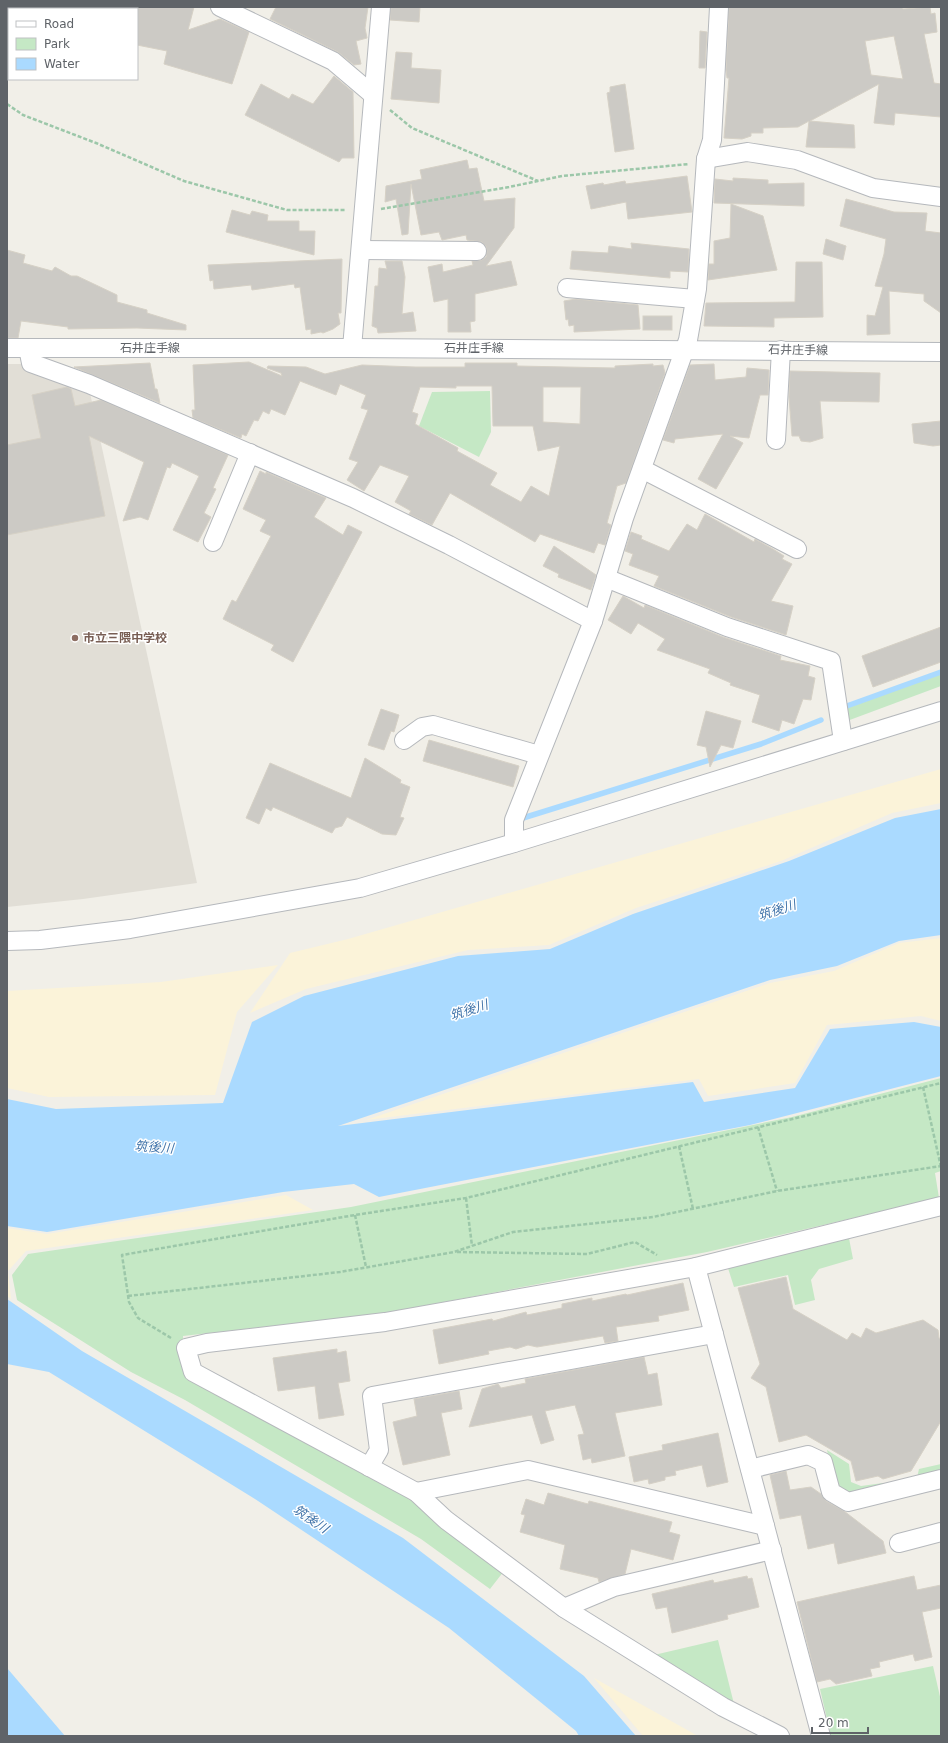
<svg xmlns="http://www.w3.org/2000/svg" width="948" height="1743" viewBox="0 0 948 1743" font-family="'DejaVu Sans','Noto Sans JP',sans-serif">
<style>
.education{fill:#e1ded6}
.green{fill:#c5e8c5}
.sand{fill:#fbf3d9}
.water{fill:#aadaff}
.lines{fill:none;stroke-linecap:round;stroke-linejoin:round}
.stream{stroke:#aadaff;stroke-width:5.5}
.building{fill:#cccac5;stroke:#d6d1c6;fill-rule:evenodd}
.minor-casing{stroke:#b5b8bc;stroke-width:20}
.path{stroke:#9cc7a9;stroke-width:2.5;stroke-dasharray:4 2;stroke-linecap:butt}
.minor{stroke:#fff;stroke-width:18}
.education-dot{fill:#8d6e63;stroke:#fff;stroke-width:1.5}
.labels{text-anchor:middle;dominant-baseline:central;stroke-width:3;stroke-linejoin:round;paint-order:stroke}
.street-label{font-size:12px;fill:#5f6368;stroke:#fff}
.education-label{font-size:12px;font-weight:bold;fill:#785e54;stroke:#fff;text-anchor:start}
.water-label{font-size:13px;font-style:italic;fill:#4174aa;stroke:#fff}
</style>
<rect width="100%" height="100%" fill="#f1efe8"/>
<polygon class="education" points="7,364 22,364 90,393 197,883 83,899 7,907"/>
<g class="green">
<polygon points="490,391 491,432 479,457 419,426 432,392"/>
<polygon points="941,674 941,686 847,721 844,709"/>
<polygon points="941,1078 941,1171 935,1173 939,1198 707,1252 386,1313 183,1336 184,1374 416,1502 504,1571 490,1589 421,1539 185,1400 131,1372 17,1300 12,1275 28,1254 351,1207 792,1117"/>
<polygon points="848,1233 853,1259 819,1269 811,1280 815,1300 795,1305 788,1275 734,1287 727,1265"/>
<polygon points="827,1450 849,1464 851,1482 861,1486 883,1483 884,1488 851,1495 835,1486"/>
<polygon points="941,1464 941,1472 917,1478 919,1469"/>
<polygon points="718,1640 735,1708 654,1655"/>
<polygon points="933,1666 941,1701 941,1736 831,1736 820,1689"/>
</g>
<g class="sand">
<polygon points="941,769 941,803 892,813 781,861 636,908 549,945 468,950 306,989 250,1013 290,953 348,939"/>
<polygon points="941,938 941,1021 921,1016 827,1025 795,1083 708,1096 699,1079 366,1120 770,983 834,971 899,943"/>
<polygon points="278,965 237,1012 215,1095 49,1097 7,1088 7,991 161,982"/>
<polygon points="286,1195 313,1210 26,1251 8,1271 11,1299 7,1296 7,1228 47,1234"/>
<polygon points="594,1678 698,1736 643,1736"/>
</g>
<g class="water">
<polygon points="941,809 941,935 899,941 837,966 770,980 338,1126 693,1082 704,1102 795,1088 830,1029 914,1022 941,1027 941,1076 750,1125 379,1197 354,1184 283,1192 47,1232 7,1226 7,1099 56,1109 223,1103 252,1022 304,996 458,956 550,949 633,914 789,861 895,818"/>
<polygon points="7,1299 82,1351 403,1538 584,1676 636,1736 579,1736 576,1731 449,1628 255,1499 49,1372 7,1364"/>
<polygon points="7,1668 65,1736 7,1736"/>
</g>
<g class="lines">
<g class="stream">
<polyline points="844,707 941,672"/>
<polyline points="523,818 761,744 821,720"/>
</g>
</g>
<g class="building">
<polygon points="137,7 194,7 188,30 220,19 249,32 232,84 164,64 167,51 137,45"/>
<polygon points="276,7 368,7 365,28 367,38 356,41 361,64 354,65 338,52 270,19"/>
<polygon points="391,7 420,7 419,22 390,20"/>
<path d="M 729,7 L 902,7 L 903,9 L 930,7 L 931,14 L 935,13 L 937,32 L 924,34 L 934,83 L 941,84 L 941,117 L 895,113 L 894,125 L 874,123 L 879,84 L 810,121 L 854,125 L 855,148 L 806,147 L 809,121 L 798,127 L 763,128 L 763,133 L 751,133 L 751,136 L 742,139 L 724,138 L 729,78 L 727,78 L 726,70 ZM 894,36 L 903,79 L 871,75 L 865,41 Z"/>
<polygon points="700,31 707,32 705,68 699,68"/>
<polygon points="396,52 412,53 411,68 441,70 439,103 391,99"/>
<polygon points="334,76 353,92 354,158 342,158 339,162 245,115 261,84 289,99 292,94 313,104"/>
<polygon points="625,84 634,149 615,152 607,93 610,92 610,87"/>
<polygon points="467,160 469,169 477,168 484,201 515,198 514,228 486,266 511,261 517,285 475,294 475,321 470,322 471,332 448,332 448,299 434,302 428,267 442,264 443,272 473,265 472,261 482,260 486,257 487,251 486,246 482,242 467,240 466,235 442,240 439,232 421,235 411,184 408,234 402,235 396,199 385,202 386,186 422,179 420,170"/>
<polygon points="687,176 692,212 628,219 626,202 591,209 586,186 603,183 604,185 625,181 626,184"/>
<polygon points="733,178 768,180 768,184 804,183 804,206 714,203 715,179 733,181"/>
<polygon points="846,199 894,212 927,213 925,231 941,233 941,313 924,301 924,294 889,291 890,334 867,335 867,315 875,316 883,287 875,286 884,254 886,239 840,226"/>
<polygon points="731,204 763,216 777,270 708,280 709,264 714,264 714,241 730,238"/>
<polygon points="232,210 250,215 252,211 268,215 267,221 299,221 299,231 315,231 314,255 226,232"/>
<polygon points="826,239 846,246 843,260 823,254"/>
<polygon points="631,243 689,249 688,272 670,271 670,278 570,269 572,251 608,253 609,246 632,249"/>
<polygon points="7,250 25,255 23,263 52,271 55,267 71,276 77,276 117,295 117,302 147,310 147,313 186,325 186,330 137,328 68,329 68,327 21,321 18,338 7,338"/>
<polygon points="342,259 341,313 338,313 340,324 333,329 323,333 321,332 311,334 311,329 306,330 300,287 295,288 294,284 252,290 251,285 214,289 213,280 210,281 208,265"/>
<polygon points="385,261 402,261 405,277 402,314 413,312 416,331 378,333 377,328 372,326 375,286 378,286 379,268 387,269"/>
<polygon points="796,262 822,262 823,317 774,318 774,327 704,326 706,303 795,302"/>
<polygon points="576,299 638,305 640,329 574,332 574,325 569,326 568,319 566,320 564,301"/>
<rect x="643" y="316" width="29" height="14"/>
<path d="M 249,362 L 282,376 L 281,373 L 267,368 L 268,366 L 306,367 L 325,374 L 362,365 L 415,367 L 465,367 L 465,363 L 517,363 L 517,366 L 615,368 L 615,366 L 653,364 L 653,366 L 663,365 L 665,373 L 626,483 L 617,486 L 607,523 L 611,525 L 605,545 L 598,543 L 594,553 L 540,534 L 535,542 L 450,493 L 432,525 L 409,514 L 411,511 L 395,502 L 409,476 L 380,465 L 364,491 L 347,480 L 358,462 L 349,459 L 368,410 L 361,408 L 366,395 L 340,384 L 336,395 L 300,381 L 285,415 L 271,409 L 269,414 L 263,411 L 258,421 L 254,420 L 246,436 L 242,434 L 241,438 L 193,418 L 192,410 L 195,410 L 193,365 ZM 456,386 L 492,386 L 493,426 L 533,426 L 538,451 L 560,446 L 549,496 L 531,486 L 521,502 L 490,485 L 497,473 L 457,451 L 458,448 L 415,424 L 418,414 L 412,412 L 420,387 L 456,388 ZM 543,387 L 581,387 L 580,424 L 543,422 Z"/>
<polygon points="150,363 155,389 157,389 160,403 74,367"/>
<polygon points="714,364 715,380 746,377 747,368 769,370 768,395 760,395 749,438 730,436 743,443 716,489 698,479 723,434 675,439 674,443 663,440 690,365"/>
<polygon points="790,371 880,373 879,402 820,401 823,438 810,442 801,441 799,436 792,436 789,397"/>
<polygon points="67,387 71,389 75,406 101,400 228,455 213,488 216,489 204,513 211,517 198,542 173,530 199,476 172,463 170,468 167,467 148,520 140,517 123,521 144,462 89,436 105,516 7,535 7,445 41,438 32,395"/>
<polygon points="941,421 941,445 933,446 914,443 912,424"/>
<polygon points="260,471 266,474 266,472 326,498 314,517 343,535 348,525 362,532 293,662 271,650 274,645 223,619 232,600 236,602 271,536 260,531 266,520 243,509"/>
<polygon points="705,514 754,542 755,539 773,549 784,556 782,559 792,564 771,601 793,606 786,635 731,617 654,586 659,576 629,565 633,554 625,551 631,532 642,536 641,539 669,551 687,524 697,530"/>
<polygon points="554,546 596,575 591,590 558,577 559,574 543,566"/>
<polygon points="623,596 644,608 645,605 723,637 781,656 780,660 810,666 808,676 815,678 811,700 803,699 794,724 782,720 779,731 752,722 760,695 730,685 731,683 708,673 710,669 657,650 665,639 638,623 631,634 608,620"/>
<polygon points="941,627 941,662 873,687 862,656"/>
<polygon points="381,709 399,715 394,732 391,731 384,750 368,745"/>
<polygon points="706,711 741,721 733,748 721,745 710,767 706,747 697,745"/>
<polygon points="429,740 519,766 513,787 423,761"/>
<polygon points="365,758 401,780 400,783 410,787 400,817 404,818 396,835 382,834 347,817 342,826 335,828 332,833 273,807 271,811 266,808 259,824 246,818 270,763 351,798"/>
<polygon points="786,1277 793,1309 847,1340 852,1333 861,1338 866,1328 876,1333 923,1320 938,1330 939,1338 941,1339 941,1421 911,1471 883,1479 878,1476 856,1481 851,1461 806,1435 779,1442 766,1387 751,1378 760,1364 738,1288"/>
<polygon points="683,1283 689,1310 658,1316 659,1321 616,1327 618,1341 605,1343 603,1336 537,1347 528,1345 516,1349 510,1347 488,1351 489,1354 439,1364 433,1330 492,1319 493,1321 526,1312 527,1315 562,1308 562,1304 592,1298 592,1301 626,1294 627,1295"/>
<polygon points="337,1349 337,1353 346,1351 350,1381 338,1383 344,1415 319,1419 315,1386 278,1391 273,1358"/>
<polygon points="644,1357 648,1375 657,1373 662,1405 615,1413 625,1456 592,1463 591,1458 583,1460 578,1435 584,1434 575,1405 545,1411 554,1440 541,1444 532,1415 469,1427 482,1389 498,1384 501,1388 526,1383 525,1379"/>
<polygon points="459,1391 462,1409 441,1413 450,1455 403,1465 393,1422 417,1416 414,1399"/>
<polygon points="718,1433 728,1482 707,1487 702,1465 675,1471 676,1475 665,1477 665,1480 649,1484 648,1479 634,1482 629,1457 663,1450 662,1445"/>
<polygon points="786,1471 790,1490 811,1487 821,1494 826,1501 844,1511 883,1541 886,1553 838,1564 834,1543 808,1549 801,1515 780,1519 770,1475"/>
<polygon points="548,1493 588,1504 589,1501 672,1522 669,1532 680,1535 673,1560 631,1549 625,1574 599,1582 598,1578 560,1569 565,1545 520,1532 525,1515 521,1514 526,1499 544,1505"/>
<polygon points="747,1576 748,1579 752,1578 759,1607 727,1615 728,1619 672,1633 667,1607 656,1609 652,1594 713,1580 714,1583"/>
<polygon points="914,1576 917,1590 941,1585 941,1608 922,1612 932,1657 915,1661 913,1654 879,1662 880,1667 870,1669 872,1676 836,1684 830,1679 817,1682 797,1602"/>
</g>
<g class="lines">
<g class="minor-casing">
<g id="minor">
<polyline points="220,7 333,61 373,95"/>
<polyline points="706,159 747,152 797,160 873,188 941,197"/>
<polyline points="361,250 477,251"/>
<polyline points="567,288 695,299"/>
<polyline points="7,348 352,348 941,352"/>
<polyline points="28,348 31,363 89,384 353,498 449,545 593,621"/>
<polyline points="352,348 381,7"/>
<polyline points="776,440 781,350"/>
<polyline points="642,469 797,549"/>
<polyline points="213,542 250,453"/>
<polyline points="606,578 727,627 831,661 843,741"/>
<polyline points="404,740 422,727 433,725 539,755"/>
<polyline points="514,843 514,820 593,621 624,518 688,340 697,289 706,159 712,140 719,7"/>
<polyline points="7,941 40,940 130,929 360,888 514,843 941,711"/>
<polyline points="696,1267 821,1736"/>
<polyline points="369,1467 379,1450 372,1396 714,1334"/>
<polyline points="750,1469 808,1455 823,1462 831,1492 848,1502 941,1479"/>
<polyline points="416,1492 528,1470 765,1526"/>
<polyline points="899,1543 941,1532"/>
<polyline points="564,1608 614,1587 772,1550"/>
<polyline points="780,1736 723,1707 564,1608 446,1520 416,1492 193,1372 186,1348 207,1343 385,1322 696,1267 941,1206"/>
</g>
</g>
<g class="path">
<polyline points="7,104 23,115 96,143 184,181 287,210 346,210"/>
<polyline points="390,110 412,128 538,181"/>
<polyline points="381,209 509,187 562,176 689,164"/>
<polyline points="923,1087 941,1167"/>
<polyline points="758,1127 777,1191"/>
<polyline points="679,1146 693,1209"/>
<polyline points="466,1198 472,1246"/>
<polyline points="355,1215 366,1267"/>
<polyline points="457,1252 587,1254 635,1242 657,1255"/>
<polyline points="128,1296 340,1272 454,1252 513,1232 653,1217 777,1191 941,1166"/>
<polyline points="171,1338 138,1318 129,1302 122,1255 355,1215 466,1198 941,1083"/>
</g>
<use href="#minor" class="minor"/>
</g>
<circle class="education-dot" cx="75" cy="638" r="4"/>
<g class="labels">
<g class="street-label">
<text x="150" y="348">石井庄手線</text>
<text x="474" y="348">石井庄手線</text>
<text transform="translate(798 350) rotate(1)">石井庄手線</text>
</g>
<g class="education-label">
<text x="83" y="638">市立三隈中学校</text>
</g>
<g class="water-label">
<text transform="translate(777 910) rotate(-18)">筑後川</text>
<text transform="translate(469 1010) rotate(-18)">筑後川</text>
<text transform="translate(154 1147) rotate(4)">筑後川</text>
<text transform="translate(311 1519) rotate(34)">筑後川</text>
</g>
</g>
<rect width="948" height="1743" fill="none" stroke="#5f6368" stroke-width="16"/>
<rect x="8" y="8" width="130" height="72" fill="#ffffff" stroke="#bfc1c3"/>
<rect x="16" y="21" width="20" height="6" fill="#ffffff" stroke="#bfc1c3"/>
<text x="44" y="28" font-size="12" fill="#5f6368">Road</text>
<rect x="16" y="38" width="20" height="12" fill="#c5e8c5" stroke="#bfc1c3"/>
<text x="44" y="48" font-size="12" fill="#5f6368">Park</text>
<rect x="16" y="58" width="20" height="12" fill="#aadaff" stroke="#bfc1c3"/>
<text x="44" y="68" font-size="12" fill="#5f6368">Water</text>
<path d="M812 1727v6h56v-6" fill="none" stroke="#5f6368" stroke-width="2"/>
<text x="818" y="1727" font-size="12" fill="#5f6368" stroke="#ffffff" stroke-width="3" paint-order="stroke">20 m</text>
</svg>
